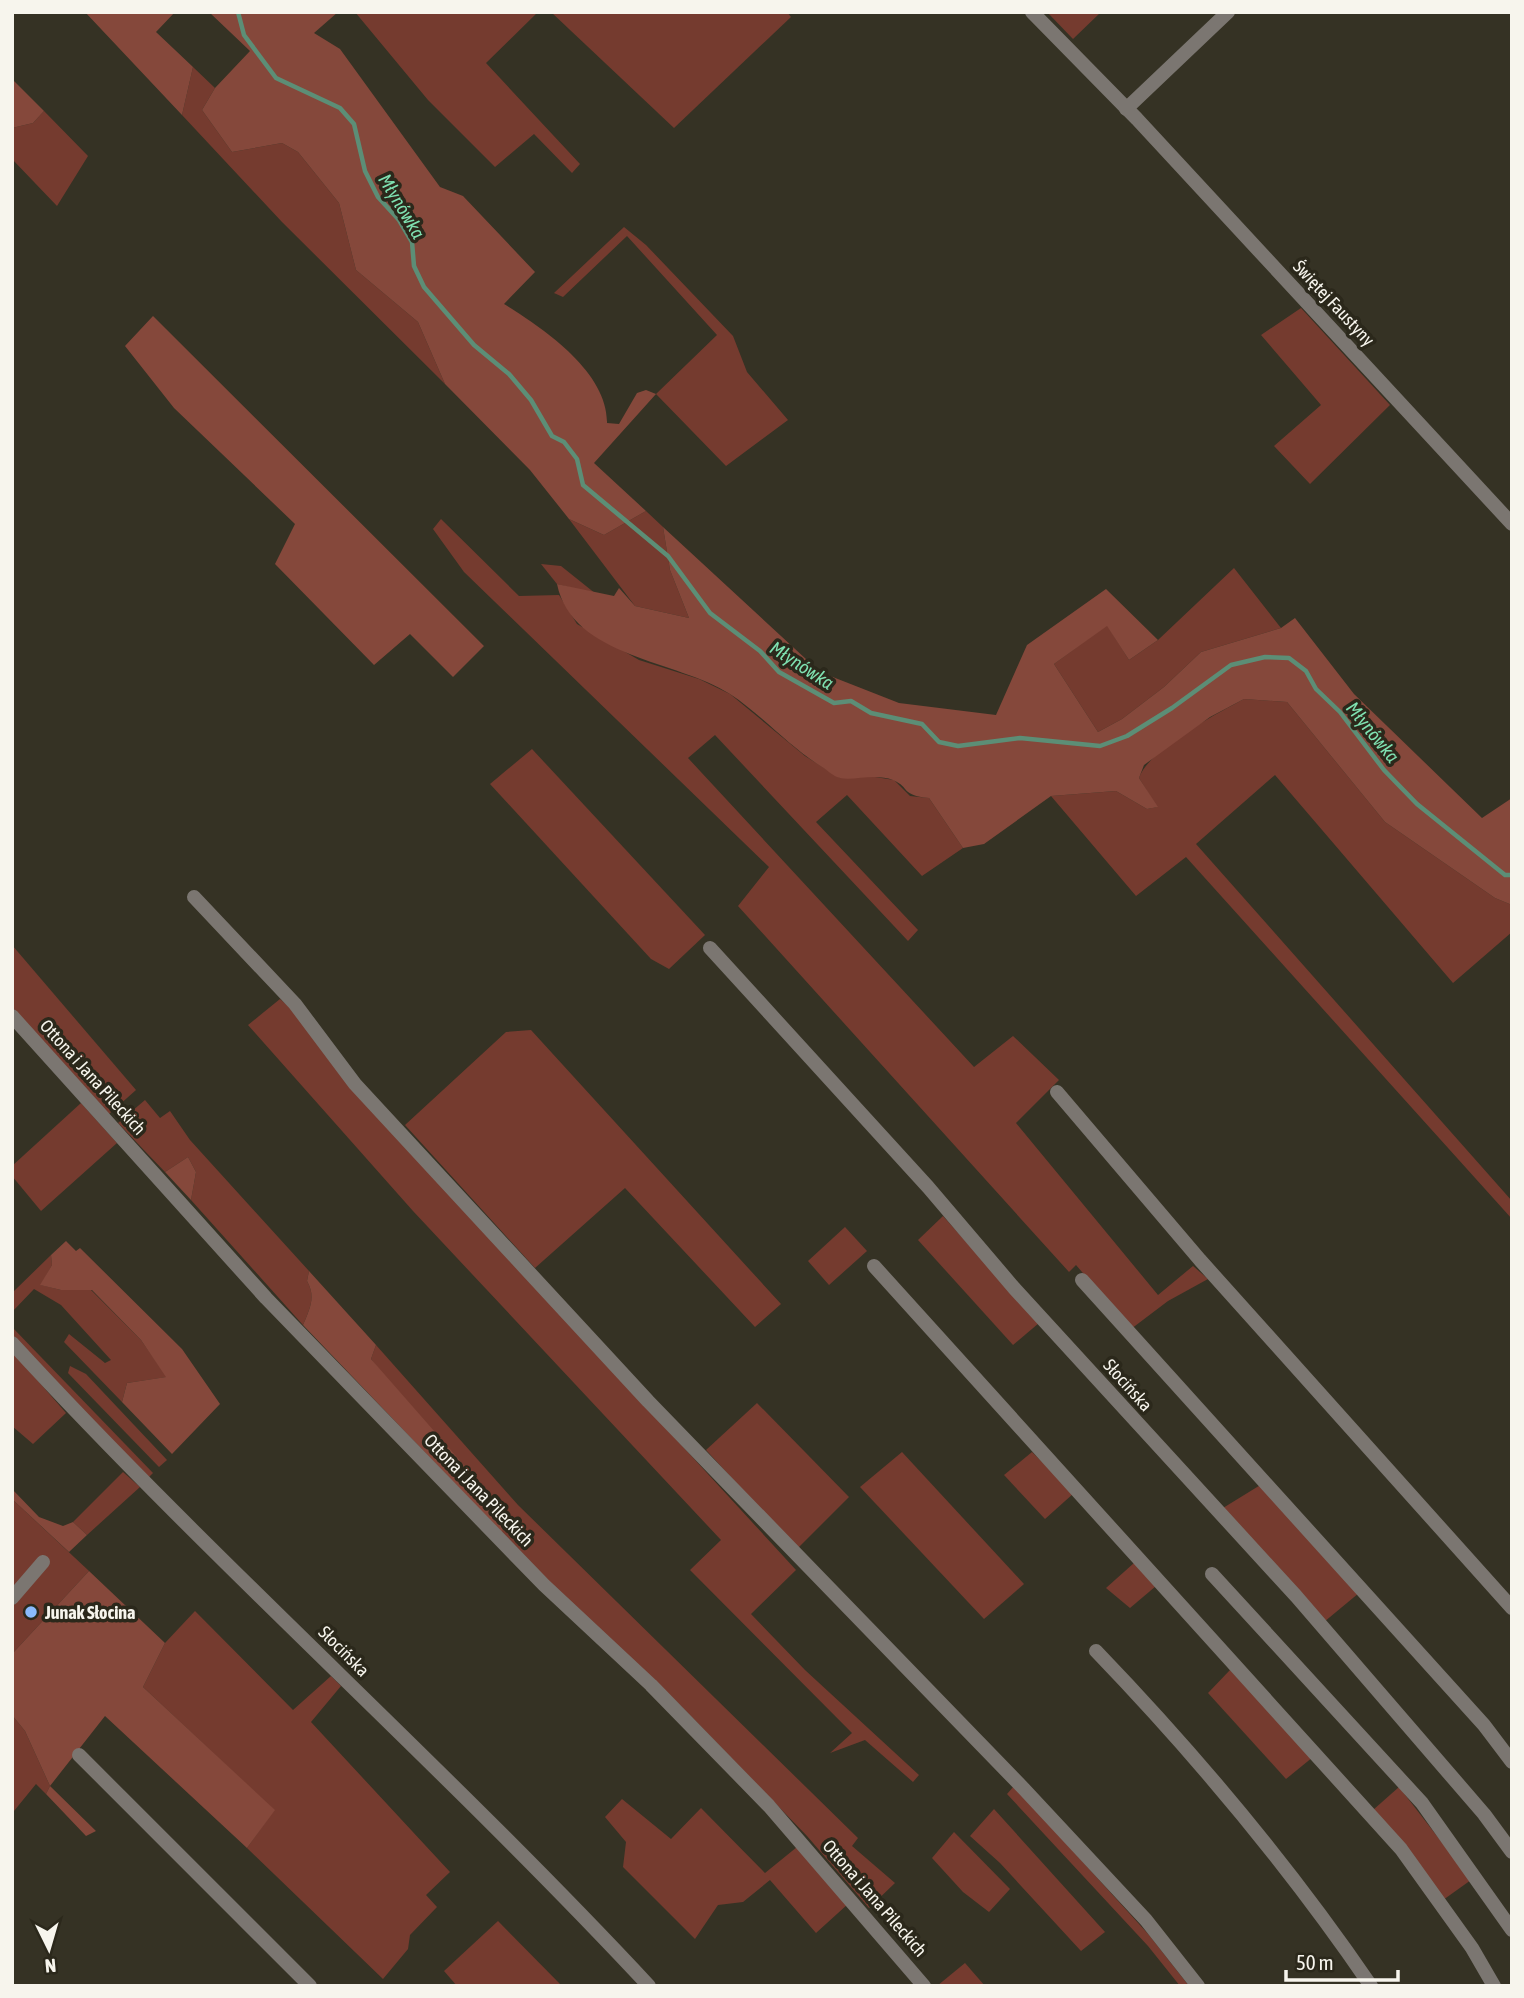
<svg xmlns="http://www.w3.org/2000/svg" width="1524" height="1998" viewBox="0 0 1524 1998" font-family="'Asap Condensed',sans-serif">
<style>
.green{fill:#753b2f}
.forest{fill:#85483b}
.lines{fill:none;stroke-linecap:round;stroke-linejoin:round}
.stream{stroke:#5c8e76;stroke-width:4.5}
.minor{stroke:#7b7671;stroke-width:14}
.poi-dot{fill:#8abafc;stroke:#2b281b;stroke-width:2.5}
.labels{text-anchor:middle;dominant-baseline:central;stroke-width:7;stroke-linejoin:round;paint-order:stroke}
.street-label{font-size:18px;fill:#f7f5ed;stroke:#2b281b}
.poi-label{font-size:18px;font-weight:bold;fill:#f7f5ed;stroke:#2b281b;text-anchor:start}
.water-label{font-size:19px;font-style:italic;fill:#7fe1b1;stroke:#2b281b}
</style>
<rect width="100%" height="100%" fill="#353224"/>
<g class="green">
<polygon points="355,12 538,12 486,63 580,164 572,173 534,134 495,167 428,100"/>
<polygon points="551,12 787,12 791,17 674,128"/>
<polygon points="1047,12 1101,12 1073,39"/>
<polygon points="193,67 215,88 202,110 232,152 282,143 298,152 339,203 356,270 418,322 445,384 282,222 182,115"/>
<polygon points="44,111 88,156 57,206 12,159 12,128 33,123"/>
<polygon points="624,227 646,245 733,336 747,372 788,420 726,466 656,394 717,335 627,236 563,297 554,293"/>
<polygon points="1301,308 1390,405 1310,484 1274,446 1321,405 1261,335"/>
<polygon points="646,511 663,527 670,570 689,618 635,606 569,519 604,535"/>
<polygon points="441,519 519,596 559,595 577,624 639,660 699,679 730,694 805,756 840,778 863,775 894,780 910,796 929,798 963,848 922,876 847,795 816,822 918,930 908,941 715,735 688,758 974,1067 1013,1036 1059,1080 1016,1123 1158,1295 1193,1266 1208,1279 1168,1301 1131,1329 1076,1265 1069,1272 738,906 769,867 464,572 433,529"/>
<polygon points="541,564 561,566 596,594 557,584"/>
<polygon points="1234,568 1281,628 1201,652 1164,687 1122,719 1098,732 1054,664 1107,625 1129,660 1158,640"/>
<path d="M 1244,699 L 1287,702 L 1385,822 L 1495,898 L 1512,905 L 1512,932 L 1453,983 L 1275,775 L 1196,844 L 1512,1201 L 1512,1219 L 1186,857 L 1136,896 L 1051,796 L 1116,791 L 1147,809 L 1157,807 L 1139,778 C 1149,749 1216,714 1244,699 Z"/>
<polygon points="532,749 705,935 669,969 651,959 490,784"/>
<polygon points="12,945 136,1090 109,1114 12,1007"/>
<polygon points="280,999 294,1011 496,1243 796,1570 751,1614 805,1670 919,1775 913,1782 865,1740 830,1753 852,1733 690,1570 721,1540 413,1211 248,1025"/>
<polygon points="531,1030 781,1304 755,1327 625,1188 535,1268 405,1125 506,1032"/>
<path d="M 145,1100 L 160,1118 L 170,1111 L 190,1140 L 309,1271 L 307,1281 C 316,1297 310,1308 303,1325 L 191,1200 L 196,1172 L 188,1157 L 165,1172 L 118,1123 Z"/>
<polygon points="81,1103 117,1143 41,1211 12,1176 12,1166"/>
<polygon points="943,1216 1039,1323 1013,1345 918,1240"/>
<polygon points="845,1227 867,1251 829,1285 808,1261"/>
<polygon points="51,1255 52,1265 41,1285 61,1290 91,1290 141,1340 167,1377 127,1383 122,1402 64,1342 69,1334 105,1363 111,1360 61,1305 34,1289 12,1312 12,1293"/>
<polygon points="12,1327 153,1473 147,1479 12,1336"/>
<polygon points="376,1345 518,1505 858,1838 852,1846 895,1883 869,1908 807,1836 681,1706 554,1588 502,1533 371,1359"/>
<polygon points="12,1351 66,1413 33,1444 12,1426"/>
<polygon points="70,1366 86,1374 167,1460 159,1467 68,1373"/>
<polygon points="757,1403 849,1497 797,1549 706,1450"/>
<polygon points="902,1452 1024,1584 984,1619 860,1487"/>
<polygon points="1032,1452 1074,1493 1045,1519 1004,1475"/>
<polygon points="123,1472 140,1487 87,1535 73,1522"/>
<polygon points="1262,1484 1359,1593 1324,1622 1223,1508"/>
<polygon points="12,1499 89,1571 12,1654"/>
<polygon points="1134,1563 1156,1586 1130,1608 1106,1588"/>
<polygon points="195,1611 293,1710 331,1676 341,1686 311,1722 450,1872 426,1895 437,1907 410,1935 408,1949 383,1979 247,1848 274,1810 143,1687 165,1643"/>
<polygon points="1230,1670 1313,1757 1286,1779 1208,1693"/>
<polygon points="12,1715 25,1731 50,1786 46,1794 36,1784 14,1811"/>
<polygon points="1014,1786 1149,1935 1189,1986 1180,1986 1148,1946 1007,1794"/>
<polygon points="1399,1787 1471,1880 1443,1900 1373,1810"/>
<polygon points="622,1799 671,1839 701,1808 765,1873 797,1847 848,1904 816,1933 770,1880 743,1902 718,1905 695,1939 623,1867 626,1842 605,1817"/>
<polygon points="994,1809 1105,1932 1081,1951 1000,1863 970,1836"/>
<polygon points="954,1832 1010,1889 989,1912 963,1892 932,1858"/>
<polygon points="498,1921 562,1986 457,1986 444,1971"/>
<polygon points="965,1963 985,1986 937,1986"/>
</g>
<g class="forest">
<polygon points="85,12 175,12 156,32 193,67 182,115"/>
<path d="M 209,12 L 338,12 L 314,33 L 340,49 L 440,187 L 463,196 L 535,272 L 504,304 C 543,328 608,372 607,423 L 619,424 L 637,393 L 646,390 L 656,394 L 594,463 L 646,511 L 604,535 L 569,519 L 530,470 L 445,384 L 418,322 L 356,270 L 339,203 L 298,152 L 282,143 L 232,152 L 202,110 L 215,88 L 250,51 Z"/>
<polygon points="12,79 44,111 33,123 12,128"/>
<polygon points="153,316 484,646 453,677 410,634 374,665 275,564 295,524 174,408 125,346"/>
<path d="M 663,527 L 820,672 L 899,703 L 996,715 L 1027,645 L 1106,589 L 1158,640 L 1129,660 L 1107,626 L 1054,664 L 1098,732 L 1122,719 L 1164,687 L 1201,652 L 1281,628 L 1295,618 L 1354,694 L 1482,818 L 1512,798 L 1512,905 L 1495,898 L 1385,822 L 1287,702 L 1244,699 L 1210,717 L 1144,765 L 1139,778 L 1158,807 L 1147,809 L 1116,791 L 1051,796 L 984,844 L 963,848 L 929,798 C 900,795 911,788 893,780 C 875,773 854,781 840,778 C 834,777 827,770 822,767 C 788,746 762,715 730,694 C 678,660 572,658 557,584 L 614,596 L 619,588 L 635,606 L 689,618 L 670,570 Z"/>
<polygon points="188,1157 196,1172 191,1200 165,1172"/>
<polygon points="66,1241 76,1251 80,1248 182,1349 220,1404 172,1454 122,1402 127,1383 166,1377 141,1340 92,1290 61,1290 40,1285 52,1265 51,1255"/>
<path d="M 309,1271 L 376,1345 L 371,1359 L 505,1512 L 502,1533 L 303,1325 C 310,1308 316,1297 307,1281 Z"/>
<polygon points="12,1489 39,1517 63,1526 73,1522 87,1535 69,1552 12,1499"/>
<polygon points="89,1571 165,1643 143,1687 275,1810 247,1848 105,1716 50,1786 96,1831 86,1836 46,1794 50,1786 25,1731 12,1715 12,1654"/>
</g>
<g class="lines">
<polyline class="stream" points="238,12 244,35 276,78 340,108 354,124 365,171 378,197 399,220 412,242 414,266 424,287 474,345 509,374 531,400 552,436 564,442 577,459 583,485 668,556 710,613 760,651 779,672 834,703 851,701 871,713 922,724 939,742 958,746 1020,738 1100,746 1127,736 1172,708 1231,665 1265,657 1289,658 1306,671 1316,689 1340,712 1384,770 1417,804 1505,875 1512,875"/>
<g class="minor">
<polyline points="1032,12 1137,119 1512,524"/>
<polyline points="1126,109 1228,12"/>
<polyline points="194,897 295,1004 355,1084 648,1401 1024,1789 1146,1920 1198,1986"/>
<polyline points="710,948 928,1187 1014,1288 1296,1596 1484,1814 1512,1852"/>
<polyline points="12,1016 266,1298 544,1585 651,1685 769,1806 924,1986"/>
<polyline points="1057,1092 1200,1260 1512,1608"/>
<polyline points="874,1266 1401,1849 1472,1948 1494,1986"/>
<polyline points="1082,1280 1484,1725 1512,1762"/>
<path d="M 12,1343 C 216,1565 443,1765 649,1986"/>
<polyline points="1212,1574 1422,1803 1512,1930"/>
<polyline points="12,1598 43,1562"/>
<path d="M 1096,1651 C 1197,1756 1289,1866 1371,1986"/>
<polyline points="79,1755 310,1986"/>
</g>
</g>
<circle class="poi-dot" cx="31" cy="1612" r="7"/>
<g class="labels">
<g class="street-label">
<text transform="translate(1334 303) rotate(47)">Świętej Faustyny</text>
<text transform="translate(93 1077) rotate(48)">Ottona i Jana Pileckich</text>
<text transform="translate(1128 1385) rotate(48)">Słocińska</text>
<text transform="translate(479 1490) rotate(46)">Ottona i Jana Pileckich</text>
<text transform="translate(344 1651) rotate(45)">Słocińska</text>
<text transform="translate(875 1898) rotate(49)">Ottona i Jana Pileckich</text>
</g>
<g class="poi-label">
<text x="45" y="1612">Junak Słocina</text>
</g>
<g class="water-label">
<text transform="translate(402 206) rotate(59)">Młynówka</text>
<text transform="translate(802 665) rotate(33)">Młynówka</text>
<text transform="translate(1373 732) rotate(51)">Młynówka</text>
</g>
</g>
<rect width="1524" height="1998" fill="none" stroke="#f7f5ed" stroke-width="28"/>
<g transform="translate(49 1949) rotate(175)" stroke="#2b281b" stroke-width="5" paint-order="stroke">
<path d="M0-5L12 26L0 18L-12 26Z" fill="#f7f5ed"/>
<text y="-10" font-size="19" font-weight="bold" text-anchor="middle" fill="#f7f5ed">N</text>
</g>
<path d="M1286 1970v10h112v-10" fill="none" stroke="#f7f5ed" stroke-width="3.5"/>
<text x="1296" y="1970" font-size="21" fill="#f7f5ed" stroke="#2b281b" stroke-width="5" paint-order="stroke">50 m</text>
</svg>
